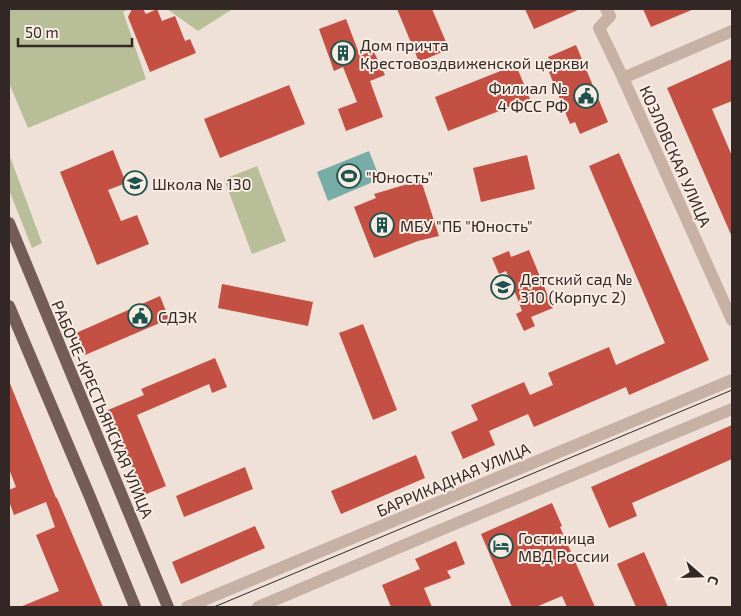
<svg xmlns="http://www.w3.org/2000/svg" width="741" height="616" viewBox="0 0 741 616" font-family="'Exo 2',sans-serif">
<style>
.green{fill:#b7be98}
.water{fill:#77aca7}
.building{fill:#c35043}
.lines{fill:none;stroke-linecap:round;stroke-linejoin:round}
.minor{stroke:#c7b0a4;stroke-width:12}
.major{stroke:#755d57;stroke-width:12}
.tram{stroke:#332826;stroke-width:1}
.labels{text-anchor:middle;dominant-baseline:central;stroke-width:4;stroke-linejoin:round;paint-order:stroke}
.poi-label{font-size:16px;fill:#332826;stroke:#f8ece3;text-anchor:start}
.street-label{font-size:16px;fill:#332826;stroke:#f8ece3}
</style>
<rect width="100%" height="100%" fill="#f0e1d8"/>
<g class="green">
<polygon points="9,9 130,9 123,12 146,79 28,128 9,83"/>
<polygon points="167,9 230,9 231,10 198,31"/>
<polygon points="9,154 42,243 32,248 9,190"/>
<polygon points="257,166 286,241 252,254 224,179"/>
</g>
<polygon class="water" points="369,151 380,179 328,201 317,172"/>
<g class="building">
<polygon points="132,9 143,9 146,14 157,9 162,21 175,16 185,41 190,39 196,53 150,72 128,17"/>
<polygon points="397,9 432,9 449,49 419,62"/>
<polygon points="525,9 580,9 534,29"/>
<polygon points="643,9 694,9 651,27"/>
<polygon points="346,19 360,56 373,50 385,75 370,81 383,117 346,131 338,109 357,102 343,67 334,71 319,29"/>
<polygon points="576,45 608,122 580,134 575,122 570,124 549,72 554,70 548,57"/>
<polygon points="732,59 732,101 712,109 732,156 732,237 667,88"/>
<polygon points="516,65 530,99 448,131 435,97"/>
<polygon points="289,85 305,124 220,158 204,119"/>
<polygon points="113,150 126,183 108,190 121,221 137,215 149,244 97,265 60,172"/>
<polygon points="619,153 709,360 629,395 626,387 534,427 528,414 489,431 495,445 463,459 451,432 478,420 471,405 524,382 530,395 553,385 548,373 609,347 616,365 665,343 589,166"/>
<polygon points="527,155 535,189 481,202 473,168"/>
<polygon points="421,180 439,236 418,241 374,258 354,207 376,198 374,194"/>
<polygon points="529,250 553,308 531,317 535,326 524,331 516,314 522,311 518,300 506,271 499,274 492,258 509,251 511,257"/>
<polygon points="222,284 313,302 308,326 218,308"/>
<polygon points="160,296 169,319 85,355 76,333"/>
<polygon points="363,324 397,410 373,420 339,333"/>
<polygon points="215,358 227,387 212,393 209,384 137,415 166,486 144,495 108,410 144,395 141,389"/>
<polygon points="9,381 56,498 57,498 103,607 20,607 59,591 36,535 55,527 46,502 14,515 9,501 9,490 16,487 9,469"/>
<polygon points="732,425 732,459 632,503 637,516 609,528 591,487"/>
<polygon points="416,455 425,478 341,514 331,491"/>
<polygon points="245,467 253,489 184,517 176,496"/>
<polygon points="552,503 562,526 560,527 595,607 567,607 562,596 536,607 512,607 481,534"/>
<polygon points="255,526 265,548 181,584 172,562"/>
<polygon points="456,541 465,564 447,571 451,578 424,588 432,607 391,607 382,585 420,569 415,559"/>
<polygon points="644,552 652,570 668,607 636,607 617,564"/>
</g>
<g class="lines">
<g class="minor">
<polyline points="606,9 610,16 599,28 623,78 732,320"/>
<polyline points="623,78 732,31"/>
<polyline points="187,607 732,380"/>
<polyline points="258,607 433,533 732,409"/>
</g>
<g class="major">
<polyline points="9,223 168,607"/>
<polyline points="9,306 90,497 135,607"/>
</g>
<polyline class="tram" points="214,607 732,390"/>
</g>
<defs>
<g id="building-ring" transform="scale(1.25)"><circle r="9.5" fill="#f8ece3" stroke="#1c534f" stroke-width="1.5"/><path d="M-4-6H4V6H1V3H-1V6H-4ZM-2.5-4.3h1.7v1.8h-1.7ZM.8-4.3h1.7v1.8H.8ZM-2.5-1h1.7V.8h-1.7ZM.8-1h1.7V.8H.8Z" fill="#1c534f"/></g>
<g id="civic-ring" transform="scale(1.25)"><circle r="9.5" fill="#f8ece3" stroke="#1c534f" stroke-width="1.5"/><path d="M-.6-6.5H3V-4.5H.6V-3L4-1V1h2V6H-6V1h2V-1L-.6-3ZM-1.2 2.5V6h2.4V2.5Z" fill="#1c534f"/></g>
<g id="stadium-ring" transform="scale(1.25)"><circle r="9.5" fill="#f8ece3" stroke="#1c534f" stroke-width="1.5"/><path d="M0-5a6.5 5 0 1 0 0 10a6.5 5 0 1 0 0-10ZM-3.5-1.8h7v3.6h-7Z" fill="#1c534f"/></g>
<g id="school-ring" transform="scale(1.25)"><circle r="9.5" fill="#f8ece3" stroke="#1c534f" stroke-width="1.5"/><path d="M0-5L7-2L0 1L-7-2ZM-4 1L0 2.5L4 1V4Q0 6-4 4Z" fill="#1c534f"/></g>
<g id="hotel-ring" transform="scale(1.25)"><circle r="9.5" fill="#f8ece3" stroke="#1c534f" stroke-width="1.5"/><path d="M-6-4.5h1.5V1H6V5H4.5V3h-9V5H-6ZM-4 0a1.8 1.8 0 1 1 3.6 0ZM.5 0V-2.5h3Q6-2.5 6 0Z" fill="#1c534f"/></g>
</defs>
<g fill-rule="evenodd">
<use href="#building-ring" x="343" y="53"/>
<use href="#civic-ring" x="586" y="96"/>
<use href="#stadium-ring" x="349" y="176"/>
<use href="#school-ring" x="135" y="183"/>
<use href="#building-ring" x="382" y="225"/>
<use href="#school-ring" x="503" y="287"/>
<use href="#civic-ring" x="140" y="316"/>
<use href="#hotel-ring" x="501" y="546"/>
</g>
<g class="labels">
<g class="poi-label">
<text x="360" y="44">Дом причта<tspan x="360" dy="18">Крестовоздвиженской церкви</tspan></text>
<text x="568" y="87" text-anchor="end">Филиал №<tspan x="568" dy="18">4 ФСС РФ</tspan></text>
<text x="366" y="176">"Юность"</text>
<text x="152" y="183">Школа № 130</text>
<text x="400" y="225">МБУ "ПБ "Юность"</text>
<text x="520" y="278">Детский сад №<tspan x="520" dy="18">310 (Корпус 2)</tspan></text>
<text x="158" y="316">СДЭК</text>
<text x="518" y="537">Гостиница<tspan x="518" dy="18">МВД России</tspan></text>
</g>
<g class="street-label">
<text transform="translate(676 156) rotate(66)">КОЗЛОВСКАЯ УЛИЦА</text>
<text transform="translate(103 409) rotate(67)">РАБОЧЕ-КРЕСТЬЯНСКАЯ УЛИЦА</text>
<text transform="translate(453 479) rotate(-23)">БАРРИКАДНАЯ УЛИЦА</text>
</g>
</g>
<rect width="741" height="616" fill="none" stroke="#332826" stroke-width="20"/>
<g transform="translate(701 576) rotate(110)" stroke="#f8ece3" stroke-width="4" paint-order="stroke">
<path d="M0-4L9 19L0 12L-9 19Z" fill="#332826"/>
<text y="-8" font-size="14" font-weight="bold" text-anchor="middle" fill="#332826">С</text>
</g>
<path d="M18 38v8h114v-8" fill="none" stroke="#332826" stroke-width="2.5"/>
<text x="25" y="38" font-size="15" fill="#332826" stroke="#f8ece3" stroke-width="4" paint-order="stroke">50 m</text>
</svg>
